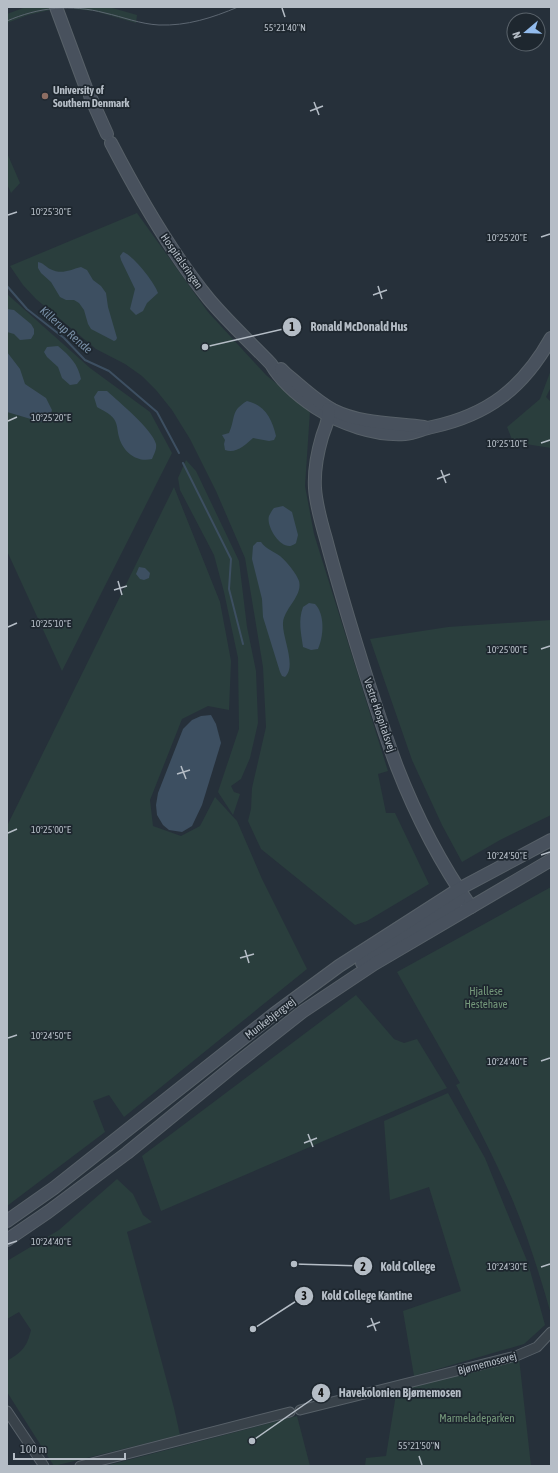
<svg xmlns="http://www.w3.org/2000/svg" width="558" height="1473" viewBox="0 0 558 1473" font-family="'Asap Condensed',sans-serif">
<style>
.green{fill:#2a3e3d}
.water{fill:#3d4f61}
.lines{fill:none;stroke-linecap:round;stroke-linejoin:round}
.stream{stroke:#3d4f61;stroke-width:2}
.street-casing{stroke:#576068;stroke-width:11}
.secondary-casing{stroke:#576068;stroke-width:14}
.street{stroke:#39424a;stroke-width:9}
.secondary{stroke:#48515d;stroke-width:12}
.tram{stroke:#5c6671;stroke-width:1}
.ticks{fill:none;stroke:#b5bdc6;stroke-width:1.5}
.education-dot{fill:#8d6e63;stroke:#1e272f;stroke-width:1.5}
.labels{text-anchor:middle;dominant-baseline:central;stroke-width:3.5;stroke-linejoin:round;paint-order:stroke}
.poi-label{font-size:11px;font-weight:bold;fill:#b5bdc6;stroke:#1e272f;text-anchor:start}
.street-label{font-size:11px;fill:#b5bdc6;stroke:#1e272f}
.park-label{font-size:11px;fill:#75997b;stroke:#1e272f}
.water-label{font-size:12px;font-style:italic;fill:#788fa6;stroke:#1e272f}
.ticks-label{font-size:10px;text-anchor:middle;fill:#b5bdc6;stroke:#1e272f;stroke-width:3.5;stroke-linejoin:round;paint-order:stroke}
.leader{fill:none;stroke:#b5bdc6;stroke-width:1.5}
.callout-dot{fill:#b5bdc6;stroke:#1e272f;stroke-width:1.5}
.mark-label{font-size:12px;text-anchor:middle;font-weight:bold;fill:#111}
.callout-label{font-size:12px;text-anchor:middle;font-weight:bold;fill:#b5bdc6;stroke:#1e272f;stroke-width:3.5;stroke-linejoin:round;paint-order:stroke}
</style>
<rect width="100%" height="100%" fill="#26303a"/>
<g class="green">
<polygon points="26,7 49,7 50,10 28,15 7,23 7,14"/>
<polygon points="73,7 109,7 137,15 136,23 94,11 74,9"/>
<polygon points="7,153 20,183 11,193 7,184"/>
<polygon points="137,213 208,312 266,375 310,411 305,486 314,534 388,771 378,774 386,813 395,813 429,884 367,921 355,925 261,849 248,821 251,809 252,788 266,727 263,667 245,558 216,491 190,439 172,410 156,390 142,376 125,364 96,349 36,299 23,285 10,266"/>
<polygon points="7,294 90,368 150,412 172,453 62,671 7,551"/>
<polygon points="551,370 551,387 546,397 551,402 551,448 513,442 507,427 540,399"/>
<polygon points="186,460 196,471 239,561 247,627 256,671 258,723 250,758 241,779 231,786 234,792 240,794 233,815 218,792 239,729 238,658 224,592 214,555 180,490 178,478"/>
<polygon points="174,487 220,602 231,661 229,710 208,706 182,719 150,800 153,826 181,836 200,826 215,797 237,821 262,879 307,969 124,1117 109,1095 93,1101 105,1132 7,1206 7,826"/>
<polygon points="551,620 551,815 500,840 462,862 442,825 412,760 370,639 448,627"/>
<path d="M 551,887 L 551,1314 C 540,1276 528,1237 513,1201 C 496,1161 476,1123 456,1085 L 460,1083 L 397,972 Z"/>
<polygon points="356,995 394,1039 404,1043 417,1039 447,1088 161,1211 142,1156"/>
<polygon points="448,1093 485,1158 504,1205 528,1263 545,1325 524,1344 414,1376 403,1311 461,1291 429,1187 390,1200 384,1121"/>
<path d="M 117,1179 L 133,1194 L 143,1215 L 152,1222 L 127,1232 L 174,1408 L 180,1435 L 54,1466 L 7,1392 L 7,1361 C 22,1352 27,1347 31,1330 L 19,1312 L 7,1319 L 7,1261 L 59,1230 Z"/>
<polygon points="519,1358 531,1466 365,1466 366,1458 386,1456 397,1388"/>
<polygon points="297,1416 310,1466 105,1466"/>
</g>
<g class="water">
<path d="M 123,252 C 133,255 155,283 158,293 L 147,303 L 143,311 L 136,315 L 130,309 L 135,289 L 121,260 L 120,256 Z"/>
<path d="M 38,262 C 43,263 45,266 50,269 C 62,275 69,270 81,267 L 87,270 L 93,280 L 101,286 L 106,293 L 108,307 L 117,338 L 116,340 L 114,341 L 91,329 L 88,324 L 84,310 L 79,303 L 74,300 L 66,300 L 60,297 L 51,282 L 41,273 L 38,268 Z"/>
<polygon points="7,309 14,310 31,324 34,329 34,334 31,339 20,340 14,334 7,332"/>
<path d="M 58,346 C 70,356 78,364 81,379 L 77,384 L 70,385 L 62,378 L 58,367 L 47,357 L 44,352 L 47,347 Z"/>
<polygon points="7,352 20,369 25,384 46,398 52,410 50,417 41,422 7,412"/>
<path d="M 98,391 L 107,391 C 119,402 152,429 156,444 C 157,449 154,454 152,459 C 137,463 123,452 119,437 C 117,431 118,425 114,419 C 111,414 102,410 97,407 L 94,397 Z"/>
<path d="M 247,401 C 265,405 272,419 276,436 L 274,440 L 269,441 L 253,438 C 245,445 236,454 225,450 L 224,444 L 225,440 L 222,435 L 229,433 C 236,418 230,411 247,401 Z"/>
<path d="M 283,506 L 292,512 L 298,535 L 296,543 C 295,544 291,546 290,546 C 279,547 266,526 269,516 C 270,514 272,510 274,508 Z"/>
<path d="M 257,542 L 261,542 C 266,549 273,551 280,556 C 287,562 296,573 299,581 C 303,596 284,608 283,623 C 282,637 297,666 285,677 L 282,676 L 280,672 L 263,617 L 262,599 L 252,559 L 253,546 Z"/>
<polygon points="139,567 145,568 150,573 149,578 144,580 140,579 136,574"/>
<path d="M 309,603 L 315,604 C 325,614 324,636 318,649 L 311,650 L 303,647 C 301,632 298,621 303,607 Z"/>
<polygon points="211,715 216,724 221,743 202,805 192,826 182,832 169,830 163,825 157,815 156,805 158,793 183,729 192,720 201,716"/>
</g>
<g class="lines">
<g class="stream">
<polyline points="7,286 27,309 64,338 85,360 109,371 157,412 179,453"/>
<polyline points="183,463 231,559 229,589 243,644"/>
</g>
<g class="street-casing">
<g id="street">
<polyline points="300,1410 516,1356 537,1347 551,1332"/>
<polyline points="7,1411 44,1466"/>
<polyline points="80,1466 290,1412"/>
</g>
</g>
<g class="secondary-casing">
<g id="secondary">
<polyline points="56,7 86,88"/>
<polyline points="90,96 107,134"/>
<path d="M 111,143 C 139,197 170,251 208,298 C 227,321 250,342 271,364 C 282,383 298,396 316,408 C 341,424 375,436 405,434 C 415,433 422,429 432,427 C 488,415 523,388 551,338"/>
<path d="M 281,369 L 286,374 C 301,386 316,401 333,410 C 361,424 394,423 424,427"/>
<path d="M 328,409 C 330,419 325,427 322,437 C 317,454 314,471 315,488 C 316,505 321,522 326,539 C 333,566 341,593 349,620 C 364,670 379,719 397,767 C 416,816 441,864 471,907"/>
<polyline points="362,963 386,945 456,903 459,899 459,889"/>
<polyline points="7,1221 54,1188 274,1014 339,966 459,889 551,840"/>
<polyline points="7,1240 48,1212 127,1153 236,1064 302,1012 374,964 551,860"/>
</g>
</g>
<use href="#street" class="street"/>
<use href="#secondary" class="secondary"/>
<path class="tram" d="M 7,21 C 39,7 71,4 105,13 C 123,17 140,24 159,25 C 187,26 212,18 238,7"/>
</g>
<path class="ticks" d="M 282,8 L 285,17M 314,102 L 319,115M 310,111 L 323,106M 8,215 L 17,212M 541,237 L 550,234M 378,286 L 382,299M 373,295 L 387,290M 8,421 L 17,417M 541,443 L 550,440M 441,470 L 446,483M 437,479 L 450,474M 118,581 L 122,595M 114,590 L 127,586M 8,627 L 17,623M 541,649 L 550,646M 181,766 L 186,779M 177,774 L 190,770M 8,833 L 17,829M 541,855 L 550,852M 245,950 L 249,963M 240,958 L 254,954M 8,1038 L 17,1035M 541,1061 L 550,1058M 308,1134 L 313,1147M 304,1143 L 317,1138M 8,1244 L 17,1241M 541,1267 L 550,1264M 371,1318 L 376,1331M 367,1327 L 380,1322M 419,1456 L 422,1465"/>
<circle class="education-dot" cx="45" cy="96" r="4"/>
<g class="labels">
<g class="poi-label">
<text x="53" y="90">University of<tspan x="53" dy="13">Southern Denmark</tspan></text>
</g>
<g class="street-label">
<text transform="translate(182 261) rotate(55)">Hospitalsringen</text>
<text transform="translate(380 715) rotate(71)">Vestre Hospitalsvej</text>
<text transform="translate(270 1018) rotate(-38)">Munkebjergvej</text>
<text transform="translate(487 1363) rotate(-15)">Bjørnemosevej</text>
</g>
<g class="park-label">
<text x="486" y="991">Hjallese<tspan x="486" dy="13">Hestehave</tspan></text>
<text x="477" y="1418">Marmeladeparken</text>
</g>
<g class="water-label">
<text transform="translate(66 330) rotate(41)">Killerup Rende</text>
</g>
</g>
<g class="ticks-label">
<text x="285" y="31">55°21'40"N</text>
<text x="51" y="215">10°25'30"E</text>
<text x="507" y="241">10°25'20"E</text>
<text x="51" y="421">10°25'20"E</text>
<text x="507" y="447">10°25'10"E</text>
<text x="51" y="627">10°25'10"E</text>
<text x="507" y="653">10°25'00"E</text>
<text x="51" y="833">10°25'00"E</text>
<text x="507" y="859">10°24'50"E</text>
<text x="51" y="1039">10°24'50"E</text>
<text x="507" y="1065">10°24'40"E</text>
<text x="51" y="1245">10°24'40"E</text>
<text x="507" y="1270">10°24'30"E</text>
<text x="419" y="1449">55°21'50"N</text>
</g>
<path class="leader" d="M205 347L292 327M294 1264L363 1266M253 1329L304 1296M252 1441L321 1393"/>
<g class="callout-dot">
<circle cx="205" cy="347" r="4"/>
<circle cx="294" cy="1264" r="4"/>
<circle cx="253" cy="1329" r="4"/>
<circle cx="252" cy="1441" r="4"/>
<circle cx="292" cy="327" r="10"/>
<circle cx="363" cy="1266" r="10"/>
<circle cx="304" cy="1296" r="10"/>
<circle cx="321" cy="1393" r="10"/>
</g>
<g class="mark-label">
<text x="292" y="331">1</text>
<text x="363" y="1271">2</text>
<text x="304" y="1300">3</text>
<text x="321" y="1397">4</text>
</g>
<g class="callout-label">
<text x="359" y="331">Ronald McDonald Hus</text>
<text x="408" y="1271">Kold College</text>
<text x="367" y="1300">Kold College Kantine</text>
<text x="400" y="1397">Havekolonien Bjørnemosen</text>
</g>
<rect width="558" height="1473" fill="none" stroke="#b5bdc6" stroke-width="16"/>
<g transform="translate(526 32) rotate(251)"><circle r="19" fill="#1e272f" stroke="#5a636b"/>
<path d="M0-3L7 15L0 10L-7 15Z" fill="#93bced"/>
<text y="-6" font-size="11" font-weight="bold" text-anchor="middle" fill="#b5bdc6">N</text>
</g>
<path d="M14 1453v6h111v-6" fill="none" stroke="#b5bdc6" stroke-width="2"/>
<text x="20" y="1453" font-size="12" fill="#b5bdc6" stroke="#1e272f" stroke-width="3" paint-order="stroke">100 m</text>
</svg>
